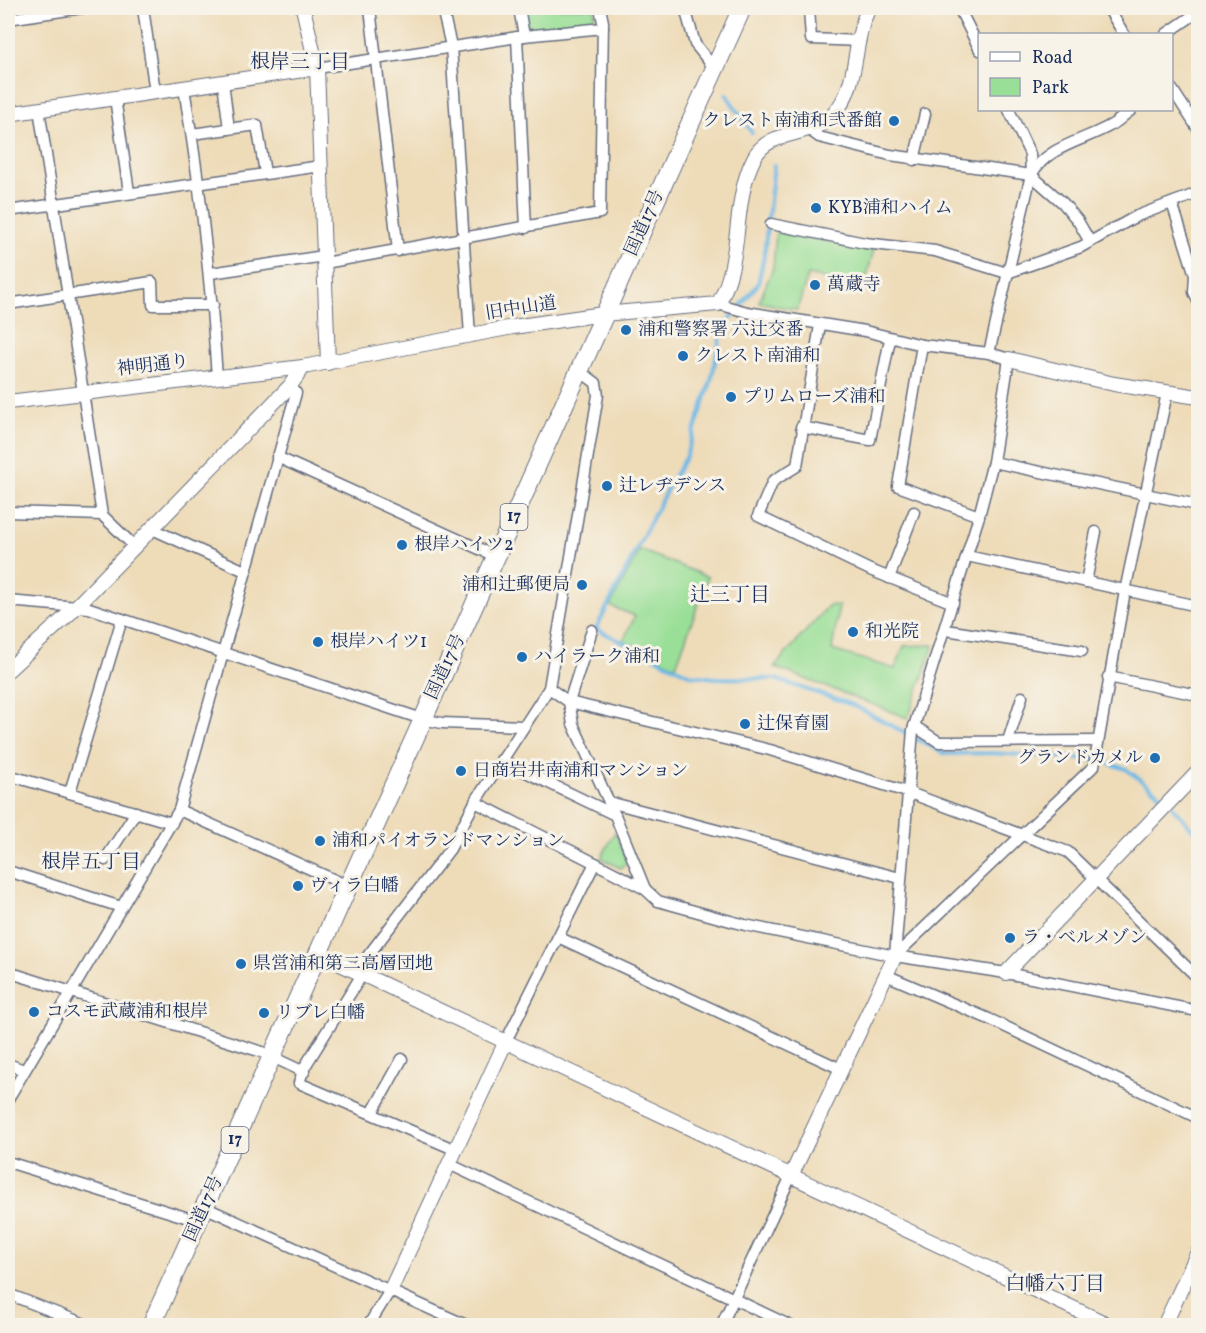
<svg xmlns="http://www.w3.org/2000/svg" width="1206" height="1333" viewBox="0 0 1206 1333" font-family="Vollkorn,'Noto Serif JP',serif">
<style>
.green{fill:#9adf97;stroke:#5a877a;stroke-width:1.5}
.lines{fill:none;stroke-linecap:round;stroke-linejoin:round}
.stream{stroke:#6db8e6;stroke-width:4}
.minor-casing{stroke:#656c7e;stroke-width:13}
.tertiary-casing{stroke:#656c7e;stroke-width:16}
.trunk-casing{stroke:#656c7e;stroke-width:20}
.minor{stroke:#fff;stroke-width:10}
.tertiary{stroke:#fff;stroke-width:14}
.trunk{stroke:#fff;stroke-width:18}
.poi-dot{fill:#1f6fb2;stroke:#f7f3e8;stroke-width:2}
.labels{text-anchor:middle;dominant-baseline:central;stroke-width:6;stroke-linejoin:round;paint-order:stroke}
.shield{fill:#f7f3e8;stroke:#5d6a87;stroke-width:1.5}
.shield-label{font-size:16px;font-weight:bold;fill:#1b2f5e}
.poi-label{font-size:18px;fill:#1b2f5e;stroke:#f7f3e8;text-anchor:start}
.street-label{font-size:18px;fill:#1b2f5e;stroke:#f7f3e8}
.neighbourhood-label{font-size:20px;fill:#1b2f5e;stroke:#f7f3e8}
</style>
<rect width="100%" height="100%" fill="#f7f3e8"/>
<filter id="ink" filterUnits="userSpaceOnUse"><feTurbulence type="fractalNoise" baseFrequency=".0167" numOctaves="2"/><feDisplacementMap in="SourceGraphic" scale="12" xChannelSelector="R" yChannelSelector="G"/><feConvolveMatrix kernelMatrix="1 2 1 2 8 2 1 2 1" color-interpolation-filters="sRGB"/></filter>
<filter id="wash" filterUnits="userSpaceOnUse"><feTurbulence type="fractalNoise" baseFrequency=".008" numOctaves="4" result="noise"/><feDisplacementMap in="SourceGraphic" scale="24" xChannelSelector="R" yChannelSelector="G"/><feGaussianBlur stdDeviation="1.35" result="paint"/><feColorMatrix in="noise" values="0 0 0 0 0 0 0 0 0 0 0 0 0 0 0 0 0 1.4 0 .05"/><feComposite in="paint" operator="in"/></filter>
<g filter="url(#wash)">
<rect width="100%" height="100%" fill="#eedcb9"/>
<g class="green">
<polygon points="524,8 594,8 595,23 532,31 528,28"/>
<polygon points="776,232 874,249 864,287 808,275 797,310 759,302 773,268"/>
<polygon points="640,550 708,577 676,666 623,641 635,616 610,606"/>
<polygon points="829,605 839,606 832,650 895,669 904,646 934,645 908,718 774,667"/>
<polygon points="615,832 628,862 620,868 601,858"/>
</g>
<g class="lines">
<g class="stream">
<polyline points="726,94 752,133"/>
<polyline points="774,165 764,256 758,284 722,329 711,381 686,456 667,489 596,629 691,675 716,678 775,679 853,705 945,754 991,753 1099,760 1126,769 1166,799"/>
<polyline points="1171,805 1198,835"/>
</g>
</g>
</g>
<g filter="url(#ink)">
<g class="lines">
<g class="minor-casing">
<g id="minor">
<polyline points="143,8 155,92"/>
<polyline points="370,8 398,251"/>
<polyline points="442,8 451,46 470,336"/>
<polyline points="519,8 524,36"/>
<polyline points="685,8 695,44 715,69"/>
<polyline points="809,8 811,39 860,41"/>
<polyline points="959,8 980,50"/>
<polyline points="1108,8 1124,34"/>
<polyline points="8,19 82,8"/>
<polyline points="1166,34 1198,12"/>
<polyline points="517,37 526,228"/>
<polyline points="317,68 524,36 603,28"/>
<polyline points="223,82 229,129"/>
<path d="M 184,88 C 200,184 211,279 217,377"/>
<polyline points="1172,89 1198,129"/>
<polyline points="115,98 129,192"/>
<polyline points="39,109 102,515 133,545"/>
<polyline points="1009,110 1030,154 1031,173"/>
<polyline points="808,129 819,137 890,155 1031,175 1063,203 1078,221 1090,242"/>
<polyline points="192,134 257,125 265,173"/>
<polyline points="914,160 925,114"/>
<polyline points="1172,203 1195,275 1194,292 1198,301"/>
<polyline points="8,211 321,166"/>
<polyline points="771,224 865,243 935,251 1007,273 1081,247 1137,216 1198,193"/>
<polyline points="325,263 600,213 603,22 600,8"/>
<polyline points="211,273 324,256"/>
<polyline points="8,304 152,282 153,305 213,305"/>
<polyline points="718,304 747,312 865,331 922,345 989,353 1009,359 993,462 979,516 913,730 895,956"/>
<polyline points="820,325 797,466 773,481 758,516 870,570 953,603"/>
<polyline points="922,345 898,486 979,516"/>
<path d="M 989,353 L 1031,175 C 1048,145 1085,141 1113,124 C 1119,121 1125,114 1131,110"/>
<polyline points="801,427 870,440 890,339"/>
<polyline points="277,457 497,557"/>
<polyline points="993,462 1198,505"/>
<polyline points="8,512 102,515"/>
<polyline points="150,528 245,571"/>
<polyline points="967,556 1198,606"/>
<polyline points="889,578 914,512"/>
<polyline points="1086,582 1096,532"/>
<polyline points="8,601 89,608 422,719 442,723 524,726"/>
<polyline points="592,630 569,702 573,724 615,815 645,889"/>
<polyline points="946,630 1082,651"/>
<polyline points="1108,677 1198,695"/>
<polyline points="549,688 569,702 770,750 907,792 1068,852 1198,978"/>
<polyline points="914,726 939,742 1098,741"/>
<polyline points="1008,741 1022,697"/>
<polyline points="501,760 615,815"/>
<polyline points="8,775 172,823"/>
<polyline points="70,792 122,619"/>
<polyline points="475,802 595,863"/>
<polyline points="609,802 900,878"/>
<polyline points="179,810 348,886"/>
<polyline points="105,860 136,812"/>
<polyline points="8,871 121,907"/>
<polyline points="558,937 841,1069"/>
<polyline points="895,956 1094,766 1125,591 1167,393"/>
<polyline points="357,970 450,849 475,802 549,688 598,395 596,383 588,377 576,373"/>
<polyline points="8,972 262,1052 304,1072"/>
<polyline points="363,973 304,1068 299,1083 456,1150"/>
<polyline points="886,975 989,1019 1198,1118"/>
<polyline points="506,1041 595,863 645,889 658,901 745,925 895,956 1006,973 1198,1011"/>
<polyline points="8,1064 24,1070"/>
<polyline points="8,1099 179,810 296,393 290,386"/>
<polyline points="372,1113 402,1059"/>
<polyline points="8,1162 198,1221"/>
<polyline points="449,1164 791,1326"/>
<polyline points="204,1207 468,1326"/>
<polyline points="8,1294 90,1326"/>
<polyline points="368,1326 391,1289"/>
<polyline points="721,1326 791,1176"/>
</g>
</g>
<g class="tertiary-casing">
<g id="tertiary">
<polyline points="303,8 317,68 328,363"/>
<polyline points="8,114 317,68"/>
<polyline points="1009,359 1114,384 1198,397"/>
<path d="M 8,402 L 303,367 L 513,327 L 603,314 L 718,304 C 744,259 731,203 754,158 C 769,128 812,138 833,115 C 861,84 851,42 869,8"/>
<polyline points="8,670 70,613 290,386 303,367"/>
<polyline points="319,954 1111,1326"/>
<polyline points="1006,973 1198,772"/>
<polyline points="791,1176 895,956"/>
<polyline points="391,1289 506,1041"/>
<polyline points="1164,1326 1198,1252"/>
</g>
</g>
<g class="trunk-casing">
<polyline id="trunk" points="151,1326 742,8"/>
</g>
<use href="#minor" class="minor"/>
<use href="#tertiary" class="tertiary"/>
<use href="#trunk" class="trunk"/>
</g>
</g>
<g class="poi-dot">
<circle cx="894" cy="121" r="6"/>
<circle cx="816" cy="208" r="6"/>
<circle cx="815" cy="285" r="6"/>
<circle cx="626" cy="330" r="6"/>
<circle cx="683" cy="356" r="6"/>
<circle cx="731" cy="397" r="6"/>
<circle cx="607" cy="486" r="6"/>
<circle cx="402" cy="545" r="6"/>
<circle cx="582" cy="585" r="6"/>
<circle cx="853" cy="632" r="6"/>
<circle cx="318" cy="642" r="6"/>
<circle cx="522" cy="657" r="6"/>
<circle cx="745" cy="724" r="6"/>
<circle cx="1155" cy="758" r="6"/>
<circle cx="461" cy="771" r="6"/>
<circle cx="320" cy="841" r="6"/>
<circle cx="298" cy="886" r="6"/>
<circle cx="1010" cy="938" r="6"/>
<circle cx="241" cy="964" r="6"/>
<circle cx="34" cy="1012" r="6"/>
<circle cx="264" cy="1013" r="6"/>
</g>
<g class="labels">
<g class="shield">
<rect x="500.5" y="504" width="27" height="26" rx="4.5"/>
<rect x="221.5" y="1127" width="27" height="26" rx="4.5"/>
</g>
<g class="shield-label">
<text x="514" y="517">17</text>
<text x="235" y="1140">17</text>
</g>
<g class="poi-label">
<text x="882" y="121" text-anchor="end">クレスト南浦和弐番館</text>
<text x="828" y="208">KYB浦和ハイム</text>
<text x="827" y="285">萬蔵寺</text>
<text x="638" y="330">浦和警察署 六辻交番</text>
<text x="695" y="356">クレスト南浦和</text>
<text x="743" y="397">プリムローズ浦和</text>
<text x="619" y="486">辻レヂデンス</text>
<text x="414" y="545">根岸ハイツ2</text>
<text x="570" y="585" text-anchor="end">浦和辻郵便局</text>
<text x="865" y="632">和光院</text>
<text x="330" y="642">根岸ハイツ1</text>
<text x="534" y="657">ハイラーク浦和</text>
<text x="757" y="724">辻保育園</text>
<text x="1143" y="758" text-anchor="end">グランドカメル</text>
<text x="473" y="771">日商岩井南浦和マンション</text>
<text x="332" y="841">浦和パイオランドマンション</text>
<text x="310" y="886">ヴィラ白幡</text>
<text x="1022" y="938">ラ・ベルメゾン</text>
<text x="253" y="964">県営浦和第二高層団地</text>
<text x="46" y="1012">コスモ武蔵浦和根岸</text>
<text x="276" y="1013">リブレ白幡</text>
</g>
<g class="street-label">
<text transform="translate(645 223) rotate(-66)">国道17号</text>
<text transform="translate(521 309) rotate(-9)">旧中山道</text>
<text transform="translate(153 366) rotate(-7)">神明通り</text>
<text transform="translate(446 667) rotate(-65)">国道17号</text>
<text transform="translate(204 1209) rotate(-66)">国道17号</text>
</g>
<g class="neighbourhood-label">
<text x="300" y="63">根岸三丁目</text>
<text x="730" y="596">辻三丁目</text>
<text x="91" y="863">根岸五丁目</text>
<text x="1055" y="1285">白幡六丁目</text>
</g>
</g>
<rect width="1206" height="1333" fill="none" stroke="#f7f3e8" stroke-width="30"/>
<rect x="978" y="33" width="195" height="78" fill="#f7f3e8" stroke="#9fa5b1" stroke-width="1.5"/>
<rect x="990" y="52" width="30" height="9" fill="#ffffff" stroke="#9fa5b1" stroke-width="1.5"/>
<text x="1032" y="63" font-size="18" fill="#1b2f5e">Road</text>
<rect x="990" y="78" width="30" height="18" fill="#9adf97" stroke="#9fa5b1" stroke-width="1.5"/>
<text x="1032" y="93" font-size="18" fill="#1b2f5e">Park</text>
</svg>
